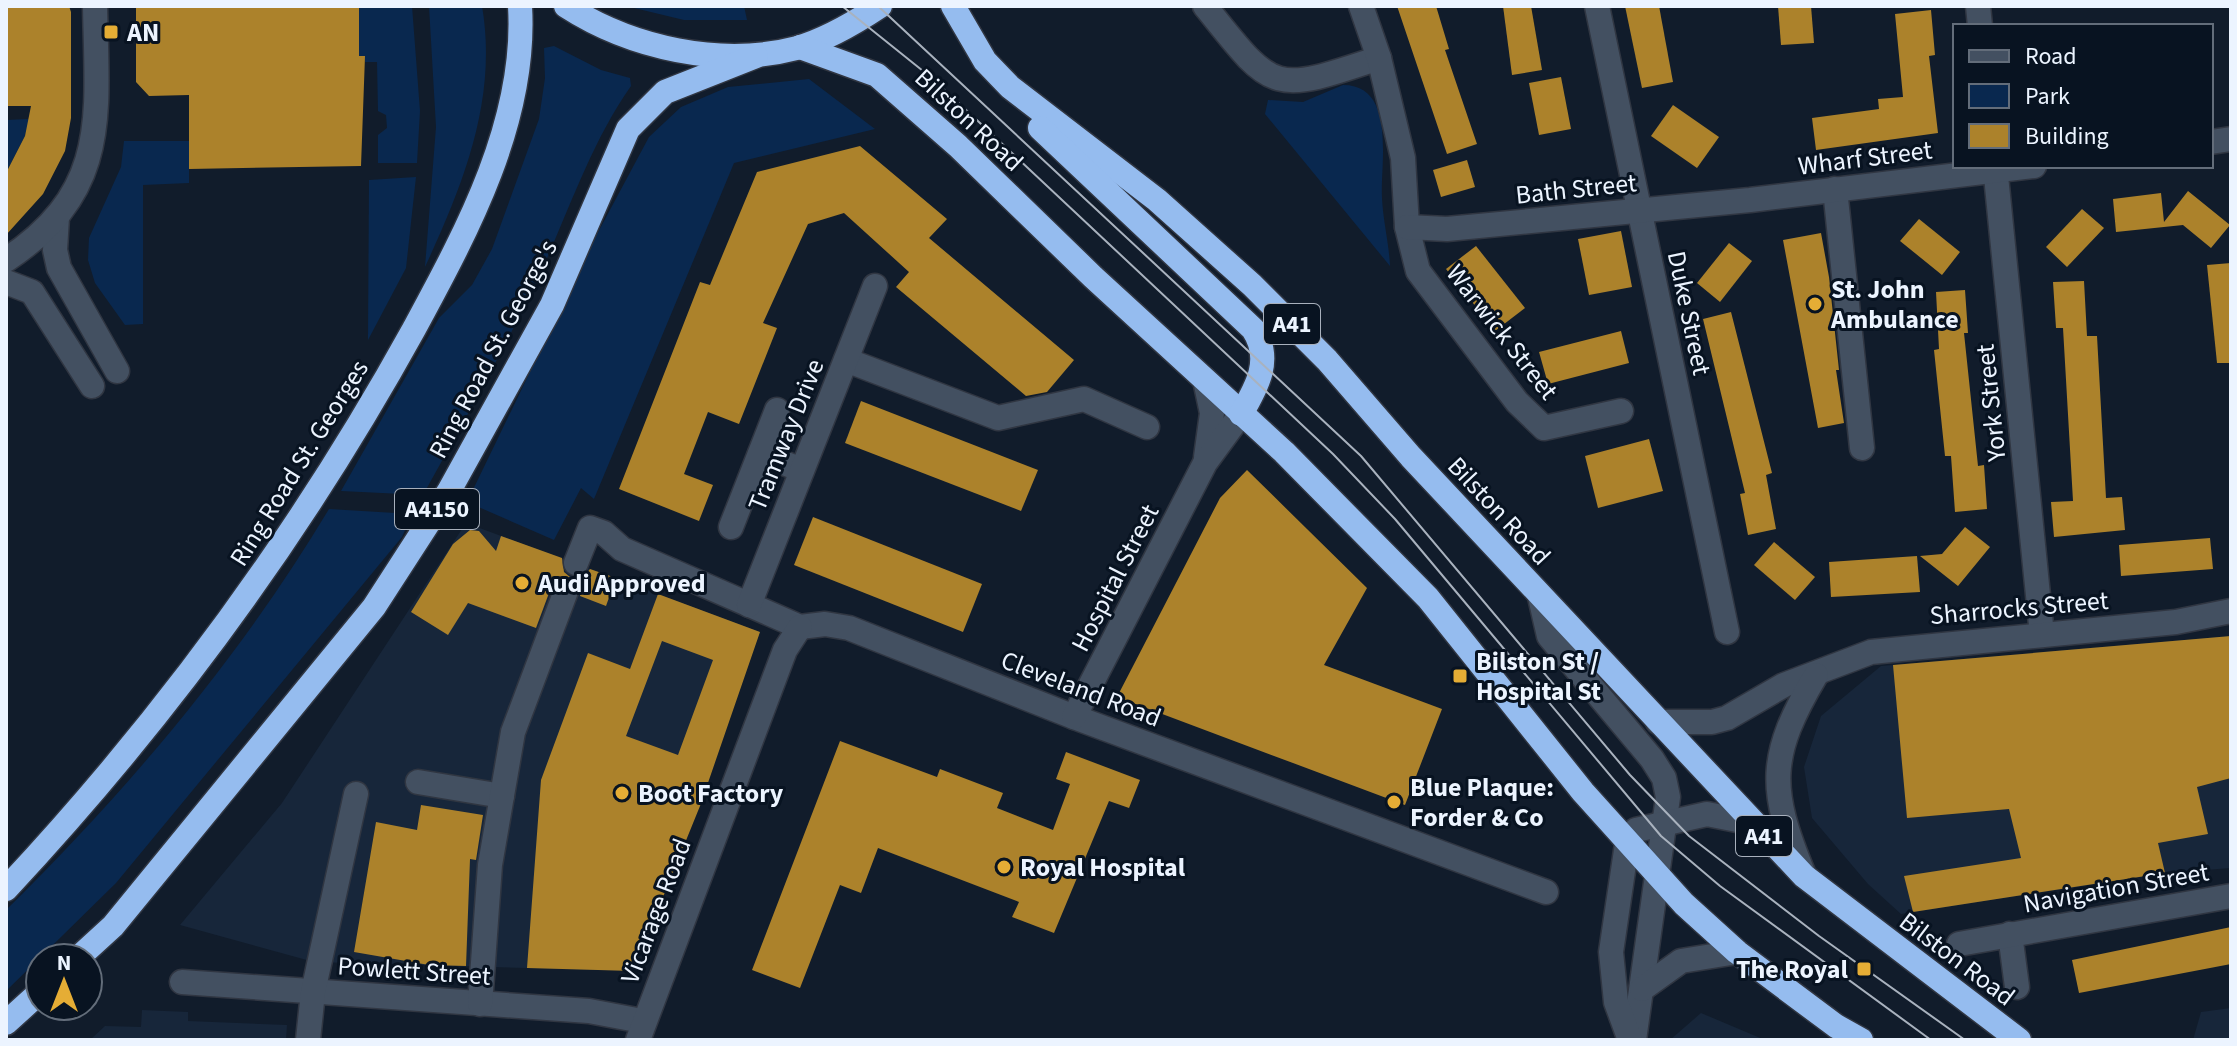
<svg xmlns="http://www.w3.org/2000/svg" width="2237" height="1046" viewBox="0 0 2237 1046" font-family="'Source Sans 3',sans-serif">
<style>
.built{fill:#17263a}
.green{fill:#09284f}
.building{fill:#ac822b;fill-rule:evenodd}
.lines{fill:none;stroke-linecap:round;stroke-linejoin:round}
.minor-casing{stroke:#303642;stroke-width:27}
.highway-casing{stroke:#303642;stroke-width:27}
.minor{stroke:#435061;stroke-width:24}
.highway{stroke:#95bcef;stroke-width:24}
.tram{stroke:#a9b2be;stroke-width:2}
.poi-dot{fill:#e5ad35;stroke:#081321;stroke-width:3}
.labels{text-anchor:middle;dominant-baseline:central;stroke-width:6;stroke-linejoin:round;paint-order:stroke}
.shield{fill:#081321;stroke:#a8b0bc;stroke-width:2}
.shield-label{font-size:24px;font-weight:bold;fill:#ecf4ff}
.poi-label{font-size:26px;font-weight:bold;fill:#ecf4ff;stroke:#081321;text-anchor:start}
.street-label{font-size:26px;fill:#ecf4ff;stroke:#081321}
</style>
<rect width="100%" height="100%" fill="#111c2b"/>
<g class="built">
<polygon points="466,523 760,632 633,971 314,962 180,925 282,803"/>
<polygon points="2231,636 2231,868 2165,873 1901,914 1868,884 1812,818 1804,767 1821,716 1881,666"/>
<polygon points="2231,1008 2231,1040 2193,1040 2201,1012"/>
<polygon points="142,1010 188,1012 188,1021 287,1025 286,1040 90,1040 105,1026 141,1027"/>
<polygon points="1701,1013 1765,1040 1670,1040"/>
</g>
<g class="green">
<polygon points="359,6 412,6 420,111 417,163 378,163 378,135 387,128 386,115 378,111 377,62 365,62 365,56 359,56"/>
<path d="M 429,6 L 482,6 C 498,99 463,185 425,267 L 436,127 Z"/>
<polygon points="626,6 744,6 747,20 684,20"/>
<path d="M 554,46 L 601,70 L 630,78 L 631,86 C 590,144 568,214 538,278 C 503,352 463,423 423,495 L 341,491 L 439,318 L 472,285 L 492,249 L 539,119 L 545,78 L 544,48 Z"/>
<polygon points="809,79 875,129 734,163 594,499 581,488 554,540 467,502 596,236 649,137 681,107 728,87"/>
<path d="M 1343,85 C 1397,85 1380,164 1382,198 C 1383,221 1389,243 1390,266 L 1265,114 L 1268,100 L 1303,102 Z"/>
<polygon points="29,119 25,136 6,173 6,120"/>
<polygon points="124,141 189,141 189,183 143,185 143,324 125,325 95,283 88,260 89,238 121,167"/>
<polygon points="416,177 406,268 368,340 369,180"/>
<path d="M 329,509 L 412,514 L 402,537 L 116,883 L 6,991 L 6,910 C 128,790 241,656 329,509 Z"/>
</g>
<g class="building">
<polygon points="6,6 69,6 71,12 71,118 65,151 43,194 6,235 6,173 25,136 31,106 6,106"/>
<polygon points="136,6 359,6 359,56 365,56 361,166 189,169 189,95 149,96 136,82"/>
<polygon points="1397,6 1436,6 1449,49 1445,50 1477,144 1447,154"/>
<polygon points="1503,6 1531,6 1542,70 1512,75"/>
<polygon points="1625,6 1659,6 1673,82 1642,88"/>
<polygon points="1778,6 1811,6 1814,43 1781,45"/>
<polygon points="1931,10 1935,55 1929,56 1938,133 1816,150 1812,118 1879,109 1878,99 1903,97 1895,14"/>
<polygon points="1561,77 1571,129 1539,135 1529,83"/>
<polygon points="1673,105 1719,137 1697,168 1651,136"/>
<polygon points="860,146 947,219 929,238 1074,360 1047,392 1026,396 896,287 909,272 844,213 808,224 763,323 777,328 739,424 708,412 684,474 713,485 699,521 619,489 700,282 710,285 757,172"/>
<polygon points="1467,160 1475,187 1441,197 1433,170"/>
<polygon points="2188,191 2230,225 2211,248 2183,225 2116,232 2113,199 2161,193 2164,222"/>
<polygon points="2082,209 2104,228 2067,267 2046,247"/>
<polygon points="1919,219 1960,252 1942,275 1900,241"/>
<polygon points="1621,231 1632,287 1589,295 1578,239"/>
<polygon points="1821,233 1829,277 1839,370 1836,370 1844,423 1818,428 1783,240"/>
<polygon points="1729,243 1752,261 1720,302 1697,283"/>
<polygon points="1476,246 1525,308 1495,331 1446,269"/>
<polygon points="2231,263 2231,363 2217,363 2207,265"/>
<polygon points="2084,281 2087,336 2097,336 2106,498 2122,497 2125,530 2054,537 2051,502 2073,501 2063,328 2056,328 2053,282"/>
<polygon points="1965,290 1968,333 1964,333 1978,466 1984,465 1987,509 1955,512 1951,456 1945,456 1934,350 1939,349 1936,292"/>
<polygon points="1731,312 1772,473 1766,475 1776,529 1748,535 1740,494 1745,493 1703,319"/>
<polygon points="1621,331 1629,363 1548,384 1539,352"/>
<polygon points="861,401 1038,470 1021,511 845,443"/>
<polygon points="1649,439 1663,491 1598,508 1585,456"/>
<polygon points="1247,470 1367,588 1324,665 1442,709 1405,805 1117,697 1220,498"/>
<polygon points="813,517 982,584 963,632 794,565"/>
<polygon points="1965,527 1990,547 1958,586 1920,556 1942,554"/>
<polygon points="470,530 479,531 496,551 501,536 562,558 564,572 570,577 557,579 552,585 536,628 468,603 448,635 411,612 453,544"/>
<polygon points="2210,538 2213,569 2121,576 2119,545"/>
<polygon points="1774,542 1815,577 1795,600 1754,565"/>
<polygon points="1917,556 1920,592 1831,597 1829,562"/>
<polygon points="590,569 616,578 606,606 580,596 581,588 572,577 585,575"/>
<path d="M 658,594 L 760,632 L 700,806 L 633,971 L 527,968 L 541,780 L 588,653 L 630,669 ZM 662,641 L 713,660 L 678,755 L 626,736 Z"/>
<polygon points="2231,636 2231,778 2197,787 2208,834 2158,843 2165,873 1913,912 1904,876 2021,858 2009,809 1907,818 1893,665"/>
<polygon points="840,741 937,777 940,769 1003,793 997,808 1053,830 1070,784 1056,779 1066,752 1140,780 1129,808 1109,801 1054,933 1012,917 1019,902 878,848 861,893 840,885 800,988 752,970"/>
<polygon points="421,805 483,815 476,860 470,859 466,966 429,965 354,952 376,822 417,830"/>
<polygon points="2231,927 2231,964 2079,993 2072,960"/>
</g>
<g class="lines">
<g class="minor-casing">
<g id="minor">
<path d="M 1205,6 C 1274,93 1272,94 1379,58"/>
<polyline points="1361,6 1379,58 1403,158 1407,227 1418,271 1517,402 1544,428 1621,411"/>
<polyline points="1597,6 1727,632"/>
<polyline points="1978,6 1980,26"/>
<polyline points="2211,142 2231,139"/>
<polyline points="1995,166 2042,635"/>
<polyline points="1835,189 1862,448"/>
<polyline points="57,217 55,250 59,268 117,371"/>
<polyline points="1407,227 1447,229 1750,200 2034,166"/>
<path d="M 6,260 C 110,191 97,117 95,6"/>
<polyline points="6,282 32,292 92,386"/>
<polyline points="846,360 998,418 1084,399 1147,427"/>
<polyline points="1205,380 1212,413 1206,457"/>
<polyline points="760,454 802,470"/>
<polyline points="731,527 777,410"/>
<polyline points="576,563 590,528 604,533 622,549 800,627 825,624 849,628 1074,717 1546,892"/>
<polyline points="1540,597 1549,636 1652,759 1664,778 1668,797 1634,1040"/>
<polyline points="749,605 875,286"/>
<polyline points="1074,717 1205,463 1241,414"/>
<polyline points="1658,722 1712,722 1727,718 1784,685 1871,652 2176,622 2231,611"/>
<polyline points="418,782 502,796"/>
<path d="M 1804,875 C 1768,788 1768,756 1816,675"/>
<polyline points="2010,934 2017,987"/>
<polyline points="1959,944 2231,896"/>
<polyline points="182,982 589,1011 642,1021"/>
<polyline points="1642,989 1681,961 1737,952"/>
<polyline points="480,1004 490,865 513,732 566,591"/>
<polyline points="308,1040 313,992 356,794"/>
<polyline points="638,1040 785,650 800,627"/>
<polyline points="1630,1040 1616,1002 1611,952 1628,837 1636,830 1707,814 1752,823"/>
</g>
</g>
<g class="highway-casing">
<g id="highway">
<path d="M 566,6 C 631,48 721,68 797,48 C 825,40 856,22 880,6"/>
<polyline points="953,6 985,61 1010,87 1157,200 1252,285 1327,360 1411,457 1804,876 2019,1040"/>
<polyline points="800,47 877,75 958,146 1093,277 1284,452 1428,598 1583,792 1684,904 1737,952 1836,1026 1861,1040"/>
<path d="M 1040,128 L 1253,329 C 1273,359 1257,387 1241,414"/>
<path d="M 6,889 C 164,720 302,532 414,329 C 467,231 527,121 520,6"/>
<polyline points="78,958 113,926 374,607 449,491 552,305 628,129 665,92 756,56"/>
<polyline points="6,1023 40,992"/>
</g>
</g>
<use href="#minor" class="minor"/>
<use href="#highway" class="highway"/>
<g class="tram">
<polyline points="842,6 933,79 1333,454 1395,519 1661,836 1720,886 1931,1040"/>
<polyline points="878,6 1361,456 1630,775 1689,836 1819,936 1965,1040"/>
</g>
</g>
<g class="poi-dot">
<rect x="103" y="24" width="16" height="16" rx="4"/>
<circle cx="1815" cy="304" r="8"/>
<circle cx="522" cy="583" r="8"/>
<rect x="1452" y="668" width="16" height="16" rx="4"/>
<circle cx="622" cy="793" r="8"/>
<circle cx="1394" cy="802" r="8"/>
<circle cx="1004" cy="867" r="8"/>
<rect x="1856" y="961" width="16" height="16" rx="4"/>
</g>
<g class="labels">
<g class="shield">
<rect x="1264" y="304" width="56" height="40" rx="6"/>
<rect x="395" y="489" width="84" height="40" rx="6"/>
<rect x="1736" y="816" width="56" height="40" rx="6"/>
</g>
<g class="shield-label">
<text x="1292" y="324">A41</text>
<text x="437" y="509">A4150</text>
<text x="1764" y="836">A41</text>
</g>
<g class="poi-label">
<text x="127" y="32">AN</text>
<text x="1831" y="289">St. John<tspan x="1831" dy="30">Ambulance</tspan></text>
<text x="538" y="583">Audi Approved</text>
<text x="1476" y="661">Bilston St /<tspan x="1476" dy="30">Hospital St</tspan></text>
<text x="1410" y="787">Blue Plaque:<tspan x="1410" dy="30">Forder &amp; Co</tspan></text>
<text x="638" y="793">Boot Factory</text>
<text x="1020" y="867">Royal Hospital</text>
<text x="1848" y="969" text-anchor="end">The Royal</text>
</g>
<g class="street-label">
<text transform="translate(969 120) rotate(43)">Bilston Road</text>
<text transform="translate(1865 158) rotate(-7)">Wharf Street</text>
<text transform="translate(1576 189) rotate(-6)">Bath Street</text>
<text transform="translate(1689 313) rotate(78)">Duke Street</text>
<text transform="translate(1502 332) rotate(52)">Warwick Street</text>
<text transform="translate(493 349) rotate(-62)">Ring Road St. George's</text>
<text transform="translate(1991 403) rotate(-96)">York Street</text>
<text transform="translate(786 435) rotate(-68)">Tramway Drive</text>
<text transform="translate(299 463) rotate(-58)">Ring Road St. Georges</text>
<text transform="translate(1499 511) rotate(47)">Bilston Road</text>
<text transform="translate(1115 578) rotate(-63)">Hospital Street</text>
<text transform="translate(2019 608) rotate(-5)">Sharrocks Street</text>
<text transform="translate(1081 689) rotate(21)">Cleveland Road</text>
<text transform="translate(2116 888) rotate(-10)">Navigation Street</text>
<text transform="translate(656 911) rotate(-69)">Vicarage Road</text>
<text transform="translate(1957 959) rotate(37)">Bilston Road</text>
<text transform="translate(414 971) rotate(4)">Powlett Street</text>
</g>
</g>
<rect width="2237" height="1046" fill="none" stroke="#ecf4ff" stroke-width="16"/>
<rect x="1953" y="24" width="260" height="144" fill="#081321" stroke="#636d7a" stroke-width="2"/>
<rect x="1969" y="50" width="40" height="12" fill="#435061" stroke="#636d7a" stroke-width="2"/>
<text x="2025" y="64" font-size="24" fill="#ecf4ff">Road</text>
<rect x="1969" y="84" width="40" height="24" fill="#09284f" stroke="#636d7a" stroke-width="2"/>
<text x="2025" y="104" font-size="24" fill="#ecf4ff">Park</text>
<rect x="1969" y="124" width="40" height="24" fill="#ac822b" stroke="#636d7a" stroke-width="2"/>
<text x="2025" y="144" font-size="24" fill="#ecf4ff">Building</text>
<g transform="translate(64 982)"><circle r="38" fill="#081321" stroke="#636d7a" stroke-width="2"/>
<path d="M0-6L14 30L0 20L-14 30Z" fill="#e5ad35"/>
<text y="-12" font-size="22" font-weight="bold" text-anchor="middle" fill="#ecf4ff">N</text>
</g>
</svg>
